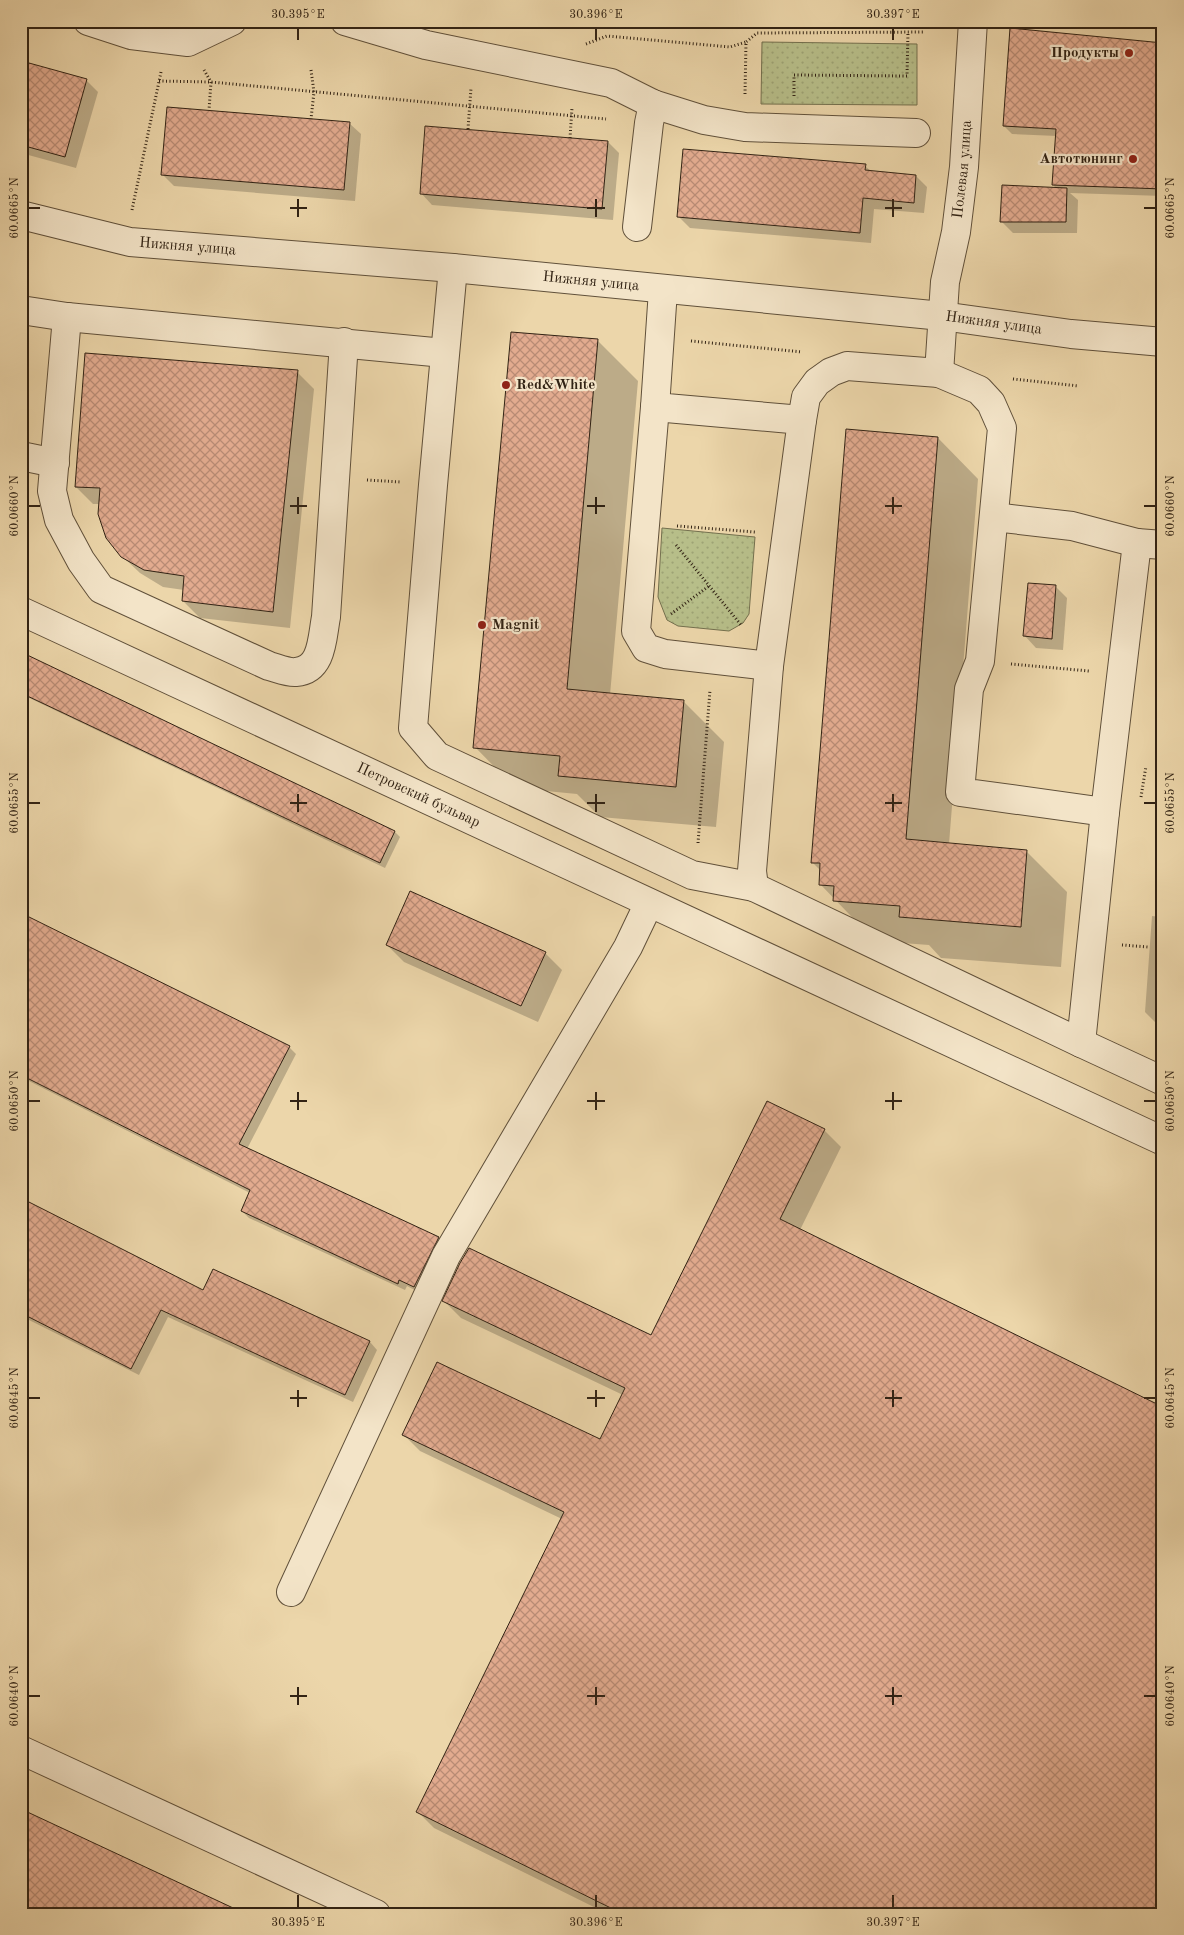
<svg xmlns="http://www.w3.org/2000/svg" width="1184" height="1935" viewBox="0 0 1184 1935" font-family="'Old Standard TT',serif">
<style>
.park{fill:url(#park-dots);stroke:#74704e}
.shadow{fill:#0003}
.building{fill:url(#building-cross-hatch);stroke:#322314}
.lines{fill:none;stroke-linecap:round;stroke-linejoin:round}
.minor-casing{stroke:#60503a;stroke-width:30}
.path{stroke:#322314;stroke-width:3;stroke-dasharray:1 2.5;stroke-linecap:butt}
.minor{stroke:#f3e4c8;stroke-width:28}
.ticks{fill:none;stroke:#322314;stroke-width:2}
.poi-dot{fill:#8f2418;stroke:#f3e4c8;stroke-width:2}
.labels{text-anchor:middle;dominant-baseline:central;stroke-width:4.5;stroke-linejoin:round;paint-order:stroke}
.poi-label{font-size:15px;font-weight:bold;fill:#322314;stroke:#f3e4c8;text-anchor:end}
.street-label{font-size:15px;fill:#322314;stroke:#f3e4c8}
.neatline{fill:none;stroke:#322314;stroke-width:2}
.ticks-label{font-size:12px;text-anchor:middle;fill:#322314}
</style>
<defs>
<pattern id="park-dots" width="8" height="8" patternUnits="userSpaceOnUse" patternTransform="scale(1.25)"><rect width="8" height="8" fill="#b7be89"/><path d="M2 2h.1M6 6h.1" fill="none" stroke="#9ea375" stroke-width="1.8" stroke-linecap="round"/></pattern>
<pattern id="building-cross-hatch" width="8" height="8" patternUnits="userSpaceOnUse" patternTransform="scale(1.25)"><rect width="8" height="8" fill="#e2ab8f"/><path d="M0 0l8 8M0 8l8-8" fill="none" stroke="#b88b74"/></pattern>
</defs>
<rect width="100%" height="100%" fill="#ecd6aa"/>
<filter id="stains"><feTurbulence type="fractalNoise" baseFrequency=".004" numOctaves="4"/><feColorMatrix values="0 0 0 0 .2 0 0 0 0 .09 0 0 0 0 .02 0 0 0 .5 -.17"/></filter>
<radialGradient id="worn" r=".72"><stop offset=".6" stop-color="#630" stop-opacity="0"/><stop offset="1" stop-color="#630" stop-opacity=".3"/></radialGradient>
<g class="park">
<polygon points="762,42 917,44 917,105 761,104"/>
<polygon points="662,528 755,537 749,614 743,623 729,631 678,626 667,620 658,597"/>
</g>
<g class="shadow">
<polygon points="1163,45 1163,196 1070,193 1078,200 1077,233 1013,233 1001,221 1057,189 1053,185 1057,136 1012,134 1004,126"/>
<polygon points="86,80 98,92 76,168 21,153 21,96"/>
<polygon points="349,123 361,134 355,201 174,186 162,174"/>
<polygon points="608,142 619,153 613,220 432,205 421,193"/>
<polygon points="865,166 872,172 916,176 927,187 924,213 874,209 871,243 690,228 679,217"/>
<polygon points="598,341 638,381 610,695 683,701 724,742 716,827 600,817 577,794 515,788 475,747"/>
<polygon points="297,372 314,389 290,628 200,618 183,601 184,590 163,587 140,573 122,556 100,504 93,504 76,487"/>
<polygon points="938,438 978,479 949,844 1026,851 1067,892 1061,967 941,958 929,945 875,941 820,884 821,871 812,862"/>
<polygon points="1056,587 1067,598 1063,650 1036,648 1025,636"/>
<polygon points="21,654 395,832 400,837 385,868 21,694"/>
<polygon points="1163,891 1163,1037 1160,1034 1160,1027 1145,1012 1152,916 1161,917"/>
<polygon points="21,914 289,1047 296,1054 247,1149 438,1238 446,1245 422,1294 407,1286 405,1290 249,1218 242,1211 250,1193 21,1077"/>
<polygon points="387,945 545,953 562,970 538,1022 404,962"/>
<polygon points="824,1130 841,1147 800,1230 1163,1914 608,1914 434,1828 417,1811 562,1519 420,1451 403,1434 600,1441 623,1395 461,1318 444,1301 652,1336"/>
<polygon points="21,1200 204,1292 214,1270 370,1342 377,1350 353,1402 168,1317 139,1375 21,1316"/>
</g>
<g class="building">
<polygon points="1010,28 1163,43 1163,189 1052,185 1056,129 1003,126"/>
<polygon points="29,63 87,79 65,157 21,145 21,92"/>
<polygon points="167,107 350,122 344,190 161,175"/>
<polygon points="425,126 608,141 602,209 420,194"/>
<polygon points="683,149 866,164 865,170 916,175 914,203 863,198 860,233 677,217"/>
<polygon points="1002,185 1067,188 1066,222 1000,222"/>
<polygon points="511,332 598,339 567,689 684,700 676,787 558,776 560,756 473,748"/>
<polygon points="85,353 298,370 273,612 182,601 184,576 144,570 121,557 106,538 98,514 100,488 75,487"/>
<polygon points="846,429 938,437 906,839 1027,850 1021,927 899,917 900,906 833,901 834,886 819,885 820,863 811,863"/>
<polygon points="1028,583 1056,585 1052,639 1023,636"/>
<polygon points="21,652 395,831 380,863 21,693"/>
<polygon points="410,891 546,952 521,1006 386,945"/>
<polygon points="21,913 290,1046 239,1144 439,1237 414,1287 399,1280 398,1284 241,1211 250,1190 21,1075"/>
<polygon points="767,1101 825,1129 780,1219 1163,1407 1163,1914 623,1914 416,1812 564,1512 402,1435 437,1362 600,1439 625,1388 442,1301 460,1263 469,1248 651,1335"/>
<polygon points="21,1198 203,1290 213,1269 370,1341 345,1395 161,1310 131,1369 21,1313"/>
<polygon points="21,1809 246,1914 21,1914"/>
</g>
<g class="lines">
<g class="minor-casing">
<g id="minor">
<polyline points="88,21 131,35 188,42 232,21"/>
<polyline points="345,21 426,45 611,83 653,104 704,120 745,127 916,133"/>
<path id="s1" d="M 21,215 L 130,242 L 453,268 L 942,316 L 1071,334 L 1163,342"/>
<polyline points="637,227 649,123 653,104"/>
<polyline points="453,268 433,485 413,728 437,756 692,875 754,887 752,871 769,666 802,420 655,407 663,290"/>
<polyline points="21,310 67,317 444,353"/>
<path d="M 67,317 L 52,491 L 59,520 L 81,561 L 101,589 L 269,666 C 277,668 288,673 296,672 C 323,670 322,637 326,617 L 344,342"/>
<polyline points="939,373 979,390 991,403 1002,428 980,661 969,689 960,792 1105,812"/>
<polyline points="655,407 636,631 646,648 665,654 769,666"/>
<path id="s2" d="M 802,420 L 806,397 L 817,382 L 831,372 L 847,366 L 939,373 L 945,282 L 956,232 L 964,167 L 973,21"/>
<polyline points="21,456 55,463"/>
<polyline points="994,517 1072,526 1137,543 1105,812 1081,1043 1163,1081"/>
<polyline points="1137,543 1163,545"/>
<path id="s3" d="M 21,611 L 1163,1141"/>
<polyline points="754,887 1081,1043"/>
<polyline points="291,1592 446,1256 628,947 649,903"/>
<polyline points="21,1750 376,1914"/>
</g>
</g>
<g class="path">
<polyline points="586,44 607,36 730,47 746,42"/>
<polyline points="204,70 211,82 209,110"/>
<polyline points="311,70 314,92 311,119"/>
<polyline points="159,81 211,82 606,119"/>
<polyline points="745,94 746,42 757,33 925,32"/>
<polyline points="794,96 794,75 907,76 908,32"/>
<polyline points="468,129 471,88"/>
<polyline points="570,138 572,108"/>
<polyline points="132,210 161,72"/>
<polyline points="691,341 802,352"/>
<polyline points="1013,379 1079,386"/>
<polyline points="367,480 401,482"/>
<polyline points="677,526 755,532"/>
<polyline points="676,545 741,625"/>
<polyline points="671,614 709,586"/>
<polyline points="1011,664 1089,671"/>
<polyline points="1141,797 1146,766"/>
<polyline points="698,843 710,690"/>
<polyline points="1122,945 1148,947"/>
</g>
<use href="#minor" class="minor"/>
</g>
<path class="ticks" d="M 298,28 L 298,40M 596,28 L 596,40M 893,28 L 893,40M 298,199 L 298,217M 596,199 L 596,217M 893,199 L 893,217M 28,208 L 40,208M 290,208 L 307,208M 587,208 L 605,208M 885,208 L 902,208M 1144,208 L 1156,208M 298,497 L 298,514M 596,497 L 596,514M 893,497 L 893,514M 28,506 L 40,506M 290,506 L 307,506M 587,506 L 605,506M 885,506 L 902,506M 1144,506 L 1156,506M 298,794 L 298,812M 596,794 L 596,812M 893,794 L 893,812M 28,803 L 40,803M 290,803 L 307,803M 587,803 L 605,803M 885,803 L 902,803M 1144,803 L 1156,803M 298,1092 L 298,1110M 596,1092 L 596,1110M 893,1092 L 893,1110M 28,1101 L 40,1101M 290,1101 L 307,1101M 587,1101 L 605,1101M 885,1101 L 902,1101M 1144,1101 L 1156,1101M 298,1390 L 298,1407M 596,1390 L 596,1407M 893,1390 L 893,1407M 28,1398 L 40,1398M 290,1398 L 307,1398M 587,1398 L 605,1398M 885,1398 L 902,1398M 1144,1398 L 1156,1398M 298,1687 L 298,1705M 596,1687 L 596,1705M 893,1687 L 893,1705M 28,1696 L 40,1696M 290,1696 L 307,1696M 587,1696 L 605,1696M 885,1696 L 902,1696M 1144,1696 L 1156,1696M 298,1895 L 298,1908M 596,1895 L 596,1908M 893,1895 L 893,1908"/>
<g class="poi-dot">
<circle cx="1129" cy="53" r="5"/>
<circle cx="1133" cy="159" r="5"/>
<circle cx="506" cy="385" r="5"/>
<circle cx="482" cy="625" r="5"/>
</g>
<g class="labels">
<g class="poi-label">
<text x="1119" y="53">Продукты</text>
<text x="1123" y="159">Автотюнинг</text>
<text x="516" y="385" text-anchor="start">Red&amp;White</text>
<text x="492" y="625" text-anchor="start">Magnit</text>
</g>
<g class="street-label">
<text stroke="none"><textPath href="#s2" startOffset="374">Полевая улица</textPath></text>
<text stroke="none"><textPath href="#s1" startOffset="170">Нижняя улица</textPath></text>
<text stroke="none"><textPath href="#s1" startOffset="575">Нижняя улица</textPath></text>
<text stroke="none"><textPath href="#s1" startOffset="980">Нижняя улица</textPath></text>
<text stroke="none"><textPath href="#s3" startOffset="438">Петровский бульвар</textPath></text>
</g>
</g>
<rect width="1184" height="1935" fill="none" stroke="#ecd6aa" stroke-width="55"/>
<rect x="28" y="28" width="1128" height="1880" class="neatline"/>
<g class="ticks-label">
<text x="298" y="18">30.395°E</text>
<text x="596" y="18">30.396°E</text>
<text x="893" y="18">30.397°E</text>
<text transform="translate(14 208) rotate(-90)" y="4">60.0665°N</text>
<text transform="translate(1170 208) rotate(-90)" y="4">60.0665°N</text>
<text transform="translate(14 506) rotate(-90)" y="4">60.0660°N</text>
<text transform="translate(1170 506) rotate(-90)" y="4">60.0660°N</text>
<text transform="translate(14 803) rotate(-90)" y="4">60.0655°N</text>
<text transform="translate(1170 803) rotate(-90)" y="4">60.0655°N</text>
<text transform="translate(14 1101) rotate(-90)" y="4">60.0650°N</text>
<text transform="translate(1170 1101) rotate(-90)" y="4">60.0650°N</text>
<text transform="translate(14 1398) rotate(-90)" y="4">60.0645°N</text>
<text transform="translate(1170 1398) rotate(-90)" y="4">60.0645°N</text>
<text transform="translate(14 1696) rotate(-90)" y="4">60.0640°N</text>
<text transform="translate(1170 1696) rotate(-90)" y="4">60.0640°N</text>
<text x="298" y="1926">30.395°E</text>
<text x="596" y="1926">30.396°E</text>
<text x="893" y="1926">30.397°E</text>
</g>
<rect width="100%" height="100%" filter="url(#stains)"/>
<rect width="100%" height="100%" fill="url(#worn)"/>
</svg>
